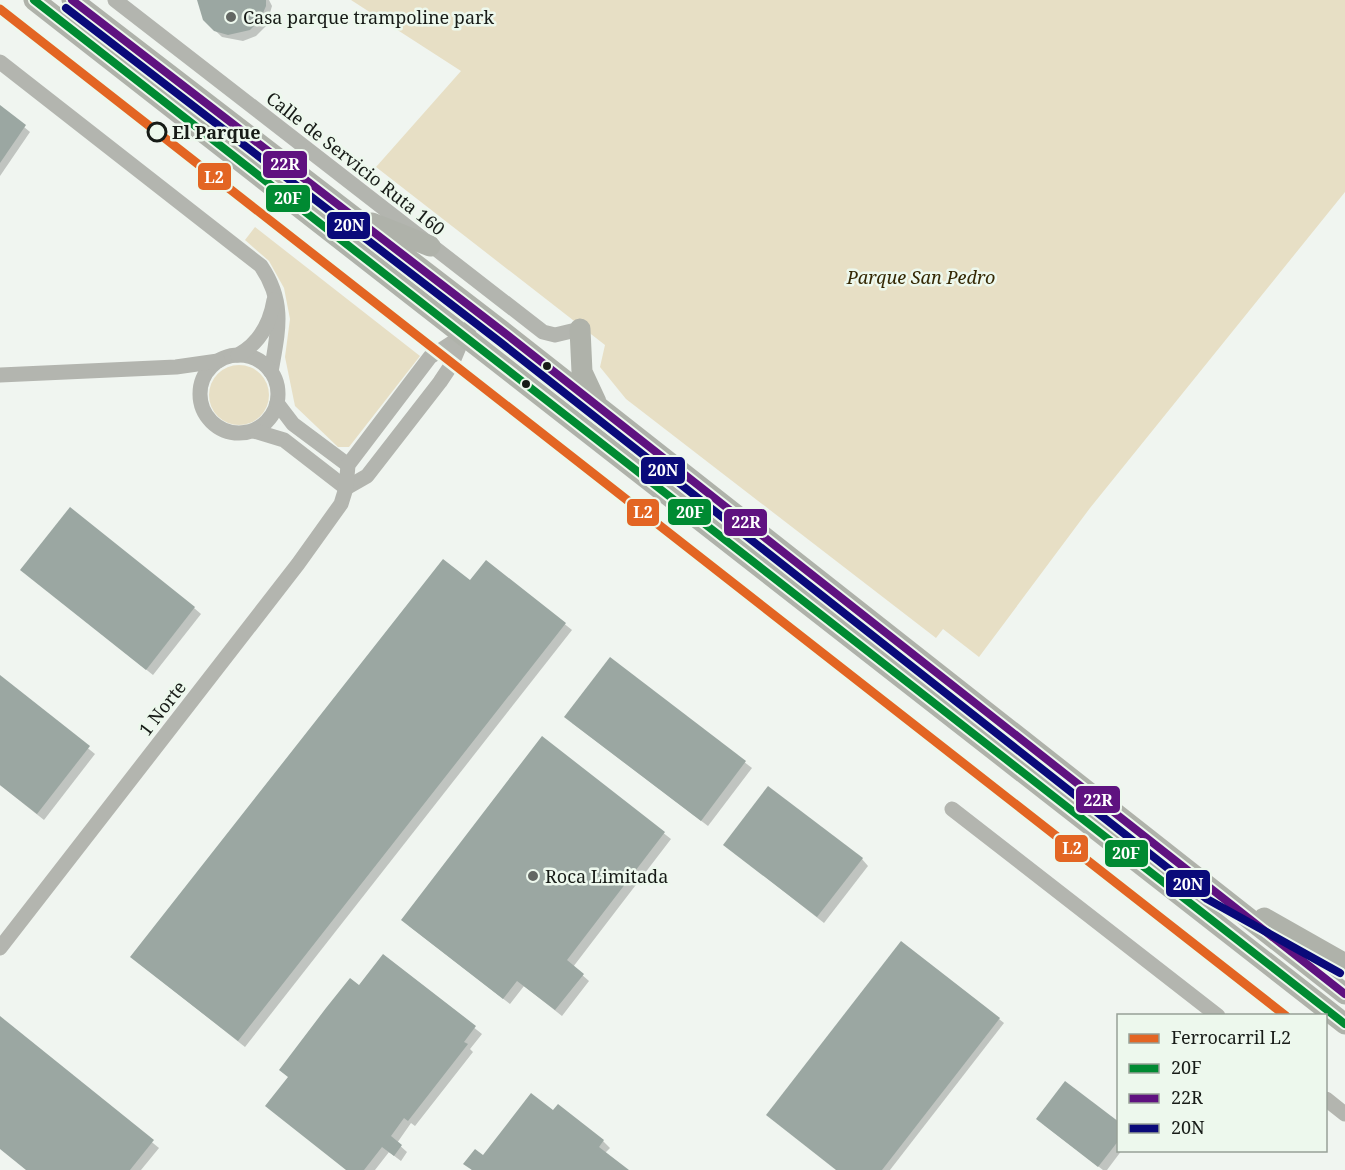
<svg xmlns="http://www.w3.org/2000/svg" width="1345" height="1170" viewBox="0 0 1345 1170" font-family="'Noto Serif',serif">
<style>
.green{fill:#e7dfc5}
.shadow{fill:#0003}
.building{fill:#9ba7a2}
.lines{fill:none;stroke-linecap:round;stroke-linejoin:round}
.minor{stroke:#b3b5af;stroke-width:15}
.highway{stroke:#afb2aa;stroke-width:21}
.bus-1-casing{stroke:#edf8ed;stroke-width:12}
.bus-2-casing{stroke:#edf8ed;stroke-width:12}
.bus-3-casing{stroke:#edf8ed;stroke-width:12}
.bus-1{stroke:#008a32;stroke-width:8}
.bus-2{stroke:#5f1280;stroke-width:8}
.bus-3{stroke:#0a0a7a;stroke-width:8}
.rail-1-casing{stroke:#edf8ed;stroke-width:14}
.rail-1{stroke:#e36523;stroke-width:9}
.poi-dot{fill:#636763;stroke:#edf8ed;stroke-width:2}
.stop-dot{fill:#edf8ed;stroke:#171b17;stroke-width:3}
.bus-dot{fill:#171b17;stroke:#edf8ed;stroke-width:2}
.labels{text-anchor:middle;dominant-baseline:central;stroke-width:5;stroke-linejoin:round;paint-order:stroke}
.poi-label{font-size:18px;fill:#171b17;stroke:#edf8ed;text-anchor:start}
.stop-label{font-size:18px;font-weight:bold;fill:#171b17;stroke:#edf8ed;text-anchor:start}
.street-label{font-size:18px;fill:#171b17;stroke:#edf8ed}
.park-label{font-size:18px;font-style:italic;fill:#352804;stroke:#edf8ed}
.line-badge{stroke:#edf8ed;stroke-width:2}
.badge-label{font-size:16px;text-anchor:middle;font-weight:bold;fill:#fff}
</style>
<rect width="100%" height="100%" fill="#f0f5f0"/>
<g class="green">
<polygon points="351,0 1345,0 1345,192 1090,508 979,657 943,629 936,638 626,399 600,367 605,345 376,167 461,71"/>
<polygon points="255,227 420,356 349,447 338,447 295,406 285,357 290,319 284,288 269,261 245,240"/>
<circle cx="239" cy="395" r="30"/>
</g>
<g class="shadow">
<polygon points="199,0 269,0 272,6 266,26 256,36 243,41 222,37 204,20"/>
<polygon points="0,107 30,132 0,176"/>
<polygon points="487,562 572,630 245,1047 139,963"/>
<polygon points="29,576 194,608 201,614 153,675"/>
<polygon points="610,659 752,768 708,826 572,723"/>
<polygon points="0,677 95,754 44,820 0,785"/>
<polygon points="542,738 671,839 573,967 589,981 562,1016 524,986 510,1004 409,926"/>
<polygon points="725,845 862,859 868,866 824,923"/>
<polygon points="384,956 482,1034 470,1049 473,1052 415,1126 411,1123 397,1143 407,1152 401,1161 389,1152 375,1170 347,1170 267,1106"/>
<polygon points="0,1018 159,1148 141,1170 27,1170 0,1148"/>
<polygon points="999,1019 1004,1023 890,1170 837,1170"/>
<polygon points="559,1106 603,1141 610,1148 605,1153 626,1170 472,1170 465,1163 484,1157 554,1113"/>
<polygon points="1118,1124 1118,1150 1122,1150 1107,1170 1103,1170 1044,1125"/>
</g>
<g class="building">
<polygon points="197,0 266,0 266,6 260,20 250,30 228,35 214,31 203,20"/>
<polygon points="0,105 26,125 0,163"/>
<polygon points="70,507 195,607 146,670 20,570"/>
<polygon points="443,559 470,580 486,560 566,623 238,1041 130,957"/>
<polygon points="610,657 746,761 701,821 564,717"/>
<polygon points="0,675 90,746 37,814 0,785"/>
<polygon points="542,736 665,832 567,960 584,974 555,1010 517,981 503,999 401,920"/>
<polygon points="768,786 863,858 817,917 723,845"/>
<polygon points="901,941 1000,1018 882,1170 836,1170 766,1115"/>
<polygon points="383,954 476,1026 464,1042 468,1044 408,1121 404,1118 391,1136 402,1145 394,1156 382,1147 364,1170 346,1170 265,1106 288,1077 279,1070 326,1008 350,978 359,985"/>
<polygon points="0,1016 154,1140 130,1170 26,1170 0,1149"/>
<polygon points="1065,1081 1119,1122 1119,1140 1098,1167 1036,1119"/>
<polygon points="531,1093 553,1110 558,1104 604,1140 599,1147 629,1170 472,1170 463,1164 475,1149 483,1155"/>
</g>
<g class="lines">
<g class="minor">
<polyline points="115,0 543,332 555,335 580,329"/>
<path d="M 0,62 L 261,266 C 286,303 278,331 271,372"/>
<circle cx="239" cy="394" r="39"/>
<path d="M 238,355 C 260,343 270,324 274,300"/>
<polyline points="0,375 176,367 218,361"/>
<polyline points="277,403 293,424 348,465"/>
<polyline points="254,431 284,440 346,488"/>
<polyline points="346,488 367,476 440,382 452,364 464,335 480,314"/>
<polyline points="952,809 1218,1016"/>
<polyline points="0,948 298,564 341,504 346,488 348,465 430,357 464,335"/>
<polyline points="1326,1099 1345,1114"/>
</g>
<g class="highway">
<polyline points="34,0 1345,1024"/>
<polyline points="72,0 506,334 1345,994"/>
<polyline points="372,223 430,246"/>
<polyline points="580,329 582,372 596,402"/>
<polyline points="1264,918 1342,962"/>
</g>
<g class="bus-1-casing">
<polyline id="bus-1" points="34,0 1345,1024"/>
</g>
<g class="bus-2-casing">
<polyline id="bus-2" points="72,0 506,334 1345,994"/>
</g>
<g class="bus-3-casing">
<polyline id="bus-3" points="66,8 500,342 1207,899 1340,973"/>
</g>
<use href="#bus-1" class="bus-1"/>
<use href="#bus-2" class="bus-2"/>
<use href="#bus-3" class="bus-3"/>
<g class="rail-1-casing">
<polyline id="rail-1" points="0,9 1286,1016"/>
</g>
<use href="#rail-1" class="rail-1"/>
</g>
<g class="poi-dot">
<circle cx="231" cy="17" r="6"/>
<circle cx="533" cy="876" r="6"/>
</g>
<circle class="stop-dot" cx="157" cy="132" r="9"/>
<g class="bus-dot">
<circle cx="547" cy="366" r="5"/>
<circle cx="526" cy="384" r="5"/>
</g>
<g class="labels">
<g class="poi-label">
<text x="243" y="17">Casa parque trampoline park</text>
<text x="545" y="876">Roca Limitada</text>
</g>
<g class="stop-label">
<text x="172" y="132">El Parque</text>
</g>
<g class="street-label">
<text transform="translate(356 163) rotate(38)">Calle de Servicio Ruta 160</text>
<text transform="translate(162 708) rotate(-52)">1 Norte</text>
</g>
<g class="park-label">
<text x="921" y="277">Parque San Pedro</text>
</g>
</g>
<g class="line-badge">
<rect x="262" y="150" width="46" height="29" rx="6" fill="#5f1280"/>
<rect x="197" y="162" width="35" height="29" rx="6" fill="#e36523"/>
<rect x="265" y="184" width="46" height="29" rx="6" fill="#008a32"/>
<rect x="326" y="211" width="45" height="29" rx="6" fill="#0a0a7a"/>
<rect x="640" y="456" width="46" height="29" rx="6" fill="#0a0a7a"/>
<rect x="667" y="498" width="45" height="28" rx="6" fill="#008a32"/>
<rect x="626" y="498" width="34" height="29" rx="6" fill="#e36523"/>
<rect x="723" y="508" width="45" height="29" rx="6" fill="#5f1280"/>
<rect x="1075" y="785" width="46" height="29" rx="6" fill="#5f1280"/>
<rect x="1054" y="834" width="35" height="29" rx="6" fill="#e36523"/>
<rect x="1104" y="839" width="45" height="29" rx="6" fill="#008a32"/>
<rect x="1165" y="869" width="46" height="29" rx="6" fill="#0a0a7a"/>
</g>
<g class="badge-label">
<text x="285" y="170">22R</text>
<text x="214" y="183">L2</text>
<text x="288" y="204">20F</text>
<text x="349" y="231">20N</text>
<text x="663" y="476">20N</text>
<text x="690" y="518">20F</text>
<text x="643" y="518">L2</text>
<text x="746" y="528">22R</text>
<text x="1098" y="806">22R</text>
<text x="1072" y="854">L2</text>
<text x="1126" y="859">20F</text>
<text x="1188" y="890">20N</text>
</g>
<rect x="1117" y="1014" width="210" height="138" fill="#edf8ed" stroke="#97a097" stroke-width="1.5"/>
<rect x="1129" y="1034" width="30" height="9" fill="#e36523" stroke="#97a097" stroke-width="1.5"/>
<text x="1171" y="1044" font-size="18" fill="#171b17">Ferrocarril L2</text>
<rect x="1129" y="1064" width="30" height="9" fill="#008a32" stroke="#97a097" stroke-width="1.5"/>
<text x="1171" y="1074" font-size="18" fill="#171b17">20F</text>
<rect x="1129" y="1094" width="30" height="9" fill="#5f1280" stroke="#97a097" stroke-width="1.5"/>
<text x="1171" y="1104" font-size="18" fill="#171b17">22R</text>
<rect x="1129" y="1124" width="30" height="9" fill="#0a0a7a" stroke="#97a097" stroke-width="1.5"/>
<text x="1171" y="1134" font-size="18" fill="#171b17">20N</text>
</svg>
